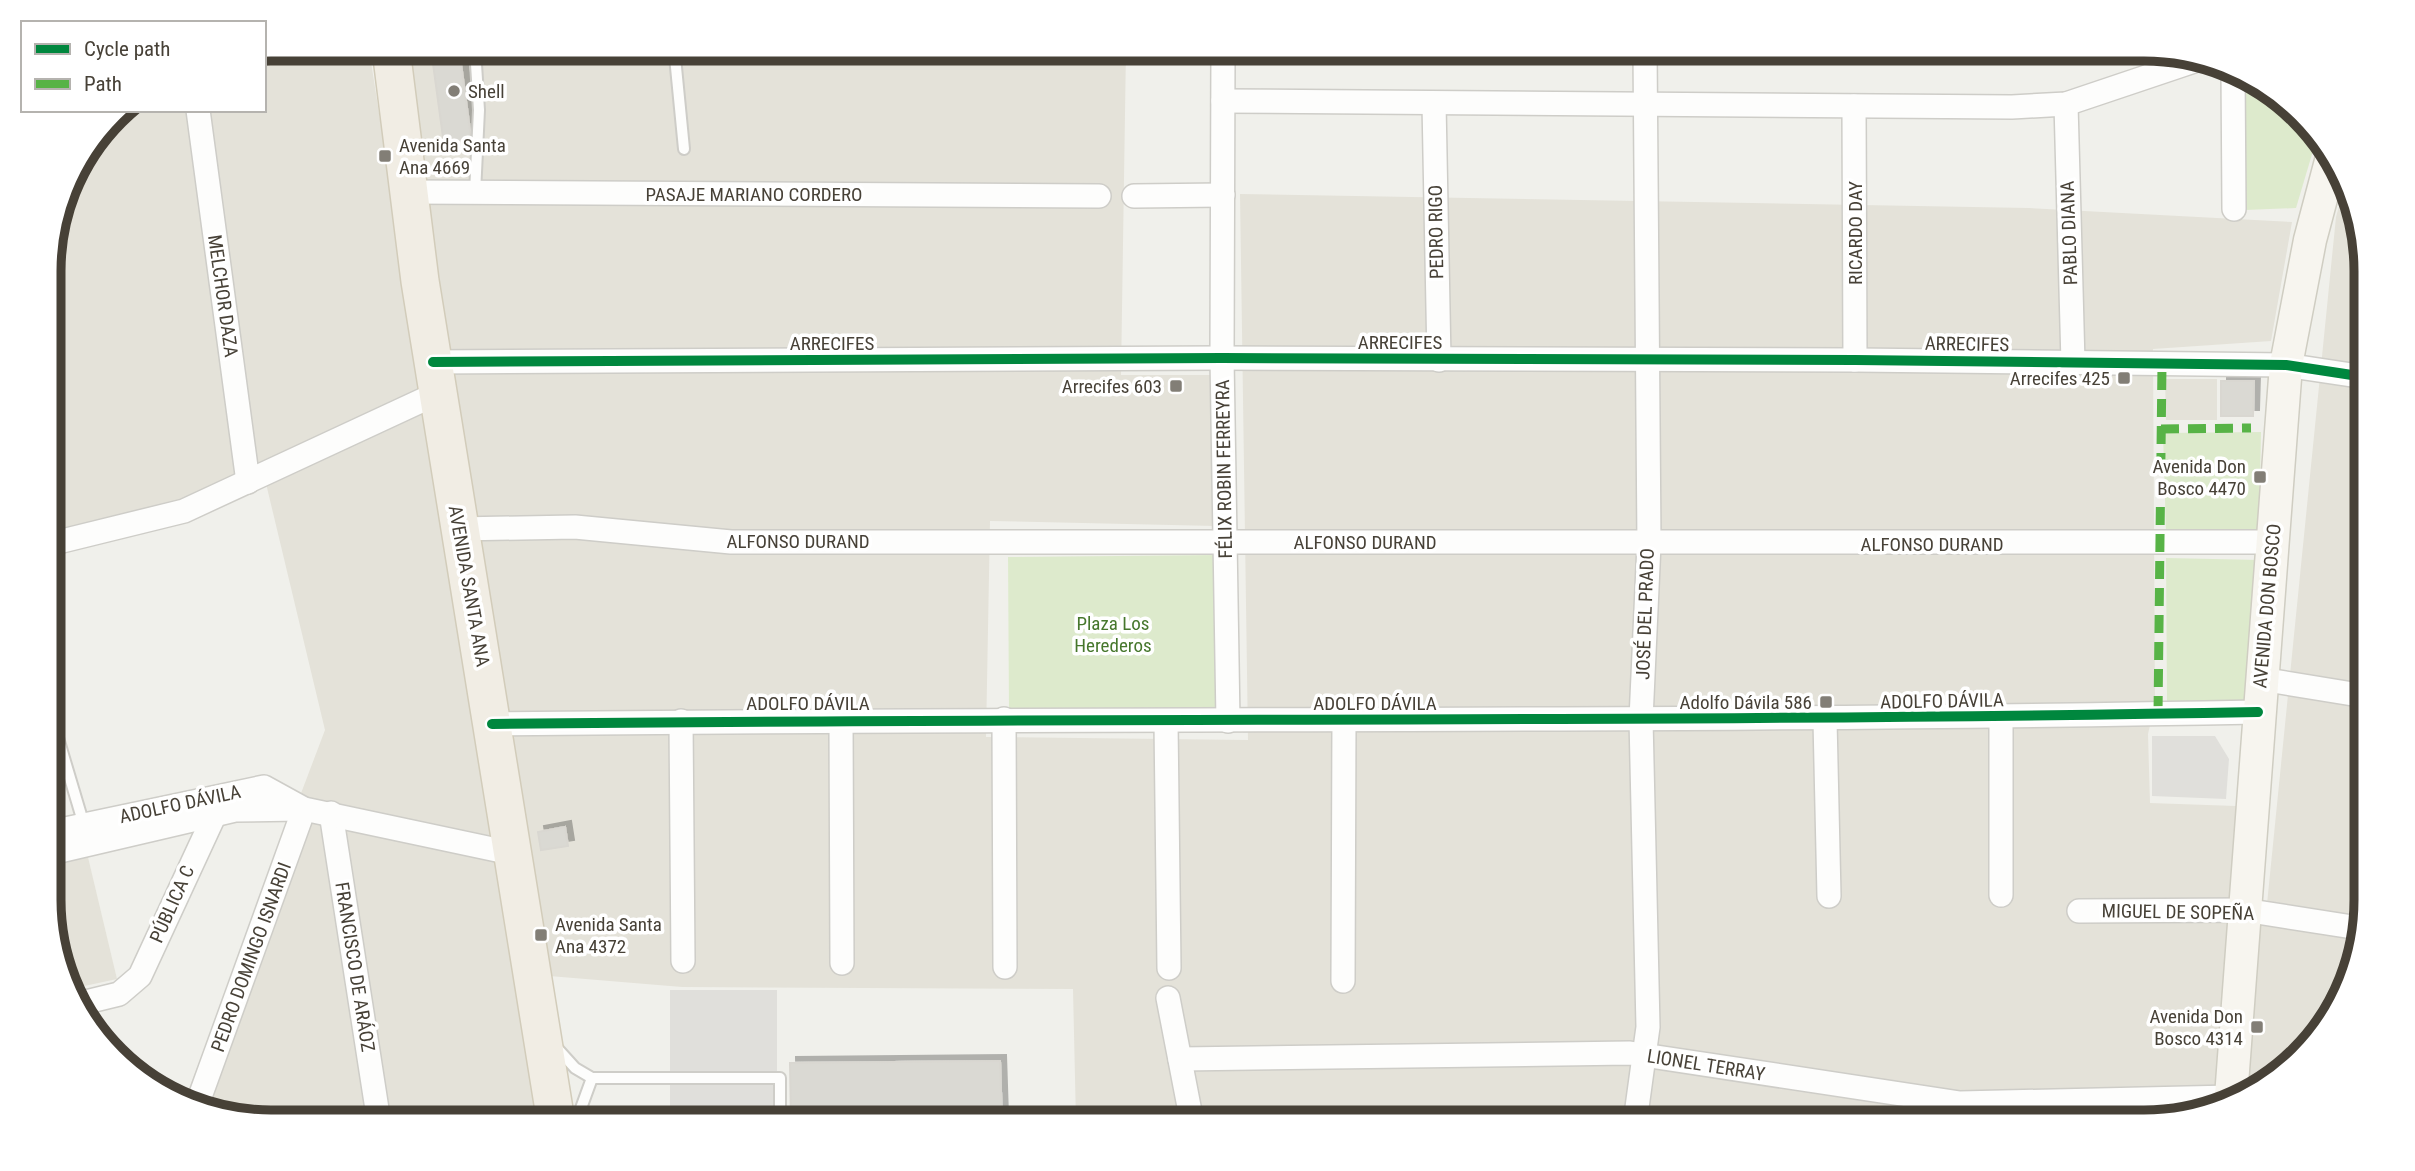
<svg xmlns="http://www.w3.org/2000/svg" width="2415" height="1171" viewBox="0 0 2415 1171" font-family="'Roboto Condensed',sans-serif">
<style>
.residential{fill:#e4e2d9}
.green{fill:#ddeacc}
.parking{fill:#e0dfdb}
.building{fill:#dad9d3;stroke:#d9d7d1;stroke-width:2;filter:url(#shadow)}
.lines{fill:none;stroke-linecap:round;stroke-linejoin:round}
.service-casing{stroke:#cecdc8;stroke-width:14}
.minor-casing{stroke:#cecdc8;stroke-width:26}
.secondary-casing{stroke:#cfcdc2;stroke-width:35}
.primary-casing{stroke:#d2ccba;stroke-width:40}
.service{stroke:#fdfdfc;stroke-width:10}
.minor{stroke:#fdfdfc;stroke-width:23}
.secondary{stroke:#f7f5ef;stroke-width:32}
.primary{stroke:#f1ede4;stroke-width:37}
.quiet{stroke:#57b346;stroke-width:9;stroke-dasharray:18 9;stroke-linecap:butt}
.cycleway-casing{stroke:#fff;stroke-width:15}
.cycleway{stroke:#00873e;stroke-width:10}
.poi-dot{fill:#827e76;stroke:#fff;stroke-width:2.5}
.labels{text-anchor:middle;dominant-baseline:central;stroke-width:7;stroke-linejoin:round;paint-order:stroke}
.poi-label{font-size:19px;fill:#474137;stroke:#fff;text-anchor:end}
.street-label{font-size:19px;fill:#474137;stroke:#fff}
.park-label{font-size:19px;fill:#46772c;stroke:#fff}
.rim{fill:none;stroke:#474137;stroke-width:9}
</style>
<defs>
<filter id="shadow"><feDropShadow dx="6" dy="-6" stdDeviation="0" flood-color="#0004"/></filter>
</defs>
<rect width="100%" height="100%" fill="#f0f0eb"/>
<g class="residential">
<polygon points="271,49 369,49 503,910 384,49 1126,49 1121,375 1211,375 1216,526 990,521 986,737 1248,740 1240,194 2029,208 2292,222 2271,341 2153,349 2155,704 2148,734 2150,803 2236,806 2234,901 2267,904 2336,217 2343,192 2364,242 2366,900 2343,998 2267,1085 2158,1122 1076,1122 1073,989 682,987 513,973 539,1122 271,1122 184,1102 325,730 263,471 180,503 50,534 50,256 72,173 120,110 264,110 264,50"/>
<polygon points="2165,379 2217,379 2217,420 2166,420"/>
<polygon points="87,853 117,979 75,988 51,929 51,862"/>
</g>
<g class="green">
<polygon points="2245,74 2318,134 2296,208 2245,210"/>
<polygon points="2261,432 2259,533 2166,532 2163,433"/>
<polygon points="1219,555 1216,711 1009,714 1008,557"/>
<polygon points="2166,558 2260,560 2252,703 2167,703"/>
</g>
<g class="parking">
<polygon points="2152,736 2215,736 2229,759 2226,799 2152,796"/>
<rect x="670" y="990" width="107" height="132"/>
</g>
<g class="building">
<polygon points="431,49 459,49 470,130 469,149 445,152"/>
<polygon points="2221,381 2254,381 2253,416 2221,416"/>
<polygon points="565,827 568,846 541,850 538,832"/>
<polygon points="1000,1061 1002,1122 791,1122 790,1063"/>
</g>
<g class="lines">
<g class="service-casing">
<g id="service">
<polyline points="475,49 479,110 475,193"/>
<polyline points="671,49 675,57 684,149"/>
<polyline points="50,711 84,825"/>
<polyline points="556,1047 575,1068 592,1078 576,1122"/>
<polyline points="592,1078 780,1078 780,1122"/>
</g>
</g>
<g class="minor-casing">
<g id="minor">
<polyline points="1223,49 1222,358 1228,721"/>
<polyline points="2233,70 2234,209"/>
<polyline points="1223,101 2012,107 2066,104 2194,61"/>
<polyline points="1434,103 1439,360"/>
<polyline points="2066,104 2073,363"/>
<polyline points="1854,106 1855,360"/>
<polyline points="198,110 248,482"/>
<polyline points="409,192 1099,196"/>
<polyline points="1134,196 1223,195"/>
<polyline points="433,362 1222,358 1855,360 2286,365 2365,377"/>
<polyline points="458,529 575,527 731,542 2272,542"/>
<polyline points="50,544 184,511 438,393"/>
<polyline points="2261,679 2365,696"/>
<polyline points="1004,719 1005,967"/>
<polyline points="841,720 842,963"/>
<polyline points="1825,720 1829,896"/>
<polyline points="681,721 683,961"/>
<polyline points="1166,722 1169,968"/>
<path d="M 492,724 C 1081,717 1670,723 2258,712"/>
<polyline points="331,813 379,1122"/>
<polyline points="51,832 264,787 304,809 511,853"/>
<polyline points="51,853 235,810 301,809"/>
<polyline points="2001,895 2001,718"/>
<polyline points="2079,911 2244,910 2359,928"/>
<polyline points="1343,981 1344,721"/>
<polyline points="1168,998 1192,1122"/>
<polyline points="82,1003 119,994 140,976 215,814"/>
<polyline points="1180,1059 1630,1053 1960,1103 2231,1097"/>
<polyline points="197,1105 304,809"/>
<polyline points="1635,1122 1648,1027 1641,719 1649,544 1645,49"/>
</g>
</g>
<g class="secondary-casing">
<polyline id="secondary" points="2231,1097 2286,365 2310,240 2331,161"/>
</g>
<g class="primary-casing">
<polyline id="primary" points="391,49 420,281 556,1122"/>
</g>
<use href="#service" class="service"/>
<use href="#minor" class="minor"/>
<use href="#secondary" class="secondary"/>
<use href="#primary" class="primary"/>
<g class="quiet">
<polyline points="2161,429 2251,428"/>
<polyline points="2158,714 2162,364"/>
</g>
<g class="cycleway-casing">
<g id="cycleway">
<polyline points="433,362 1222,358 1855,360 2286,365 2365,377"/>
<path d="M 492,724 C 1081,717 1670,723 2258,712"/>
</g>
</g>
<use href="#cycleway" class="cycleway"/>
</g>
<g class="poi-dot">
<circle cx="454" cy="91" r="7"/>
<rect x="378" y="149" width="14" height="14" rx="3.5"/>
<rect x="2117" y="371" width="14" height="14" rx="3.5"/>
<rect x="1169" y="379" width="14" height="14" rx="3.5"/>
<rect x="2253" y="470" width="14" height="14" rx="3.5"/>
<rect x="1819" y="695" width="14" height="14" rx="3.5"/>
<rect x="534" y="928" width="14" height="14" rx="3.5"/>
<rect x="2250" y="1020" width="14" height="14" rx="3.5"/>
</g>
<g class="labels">
<g class="poi-label">
<text x="468" y="91" text-anchor="start">Shell</text>
<text x="399" y="145" text-anchor="start">Avenida Santa<tspan x="399" dy="22">Ana 4669</tspan></text>
<text x="2110" y="378">Arrecifes 425</text>
<text x="1162" y="386">Arrecifes 603</text>
<text x="2246" y="466">Avenida Don<tspan x="2246" dy="22">Bosco 4470</tspan></text>
<text x="1812" y="702">Adolfo Dávila 586</text>
<text x="555" y="924" text-anchor="start">Avenida Santa<tspan x="555" dy="22">Ana 4372</tspan></text>
<text x="2243" y="1016">Avenida Don<tspan x="2243" dy="22">Bosco 4314</tspan></text>
</g>
<g class="street-label">
<text x="754" y="194">PASAJE MARIANO CORDERO</text>
<text transform="translate(1436 232) rotate(-91)">PEDRO RIGO</text>
<text transform="translate(1855 233) rotate(-90)">RICARDO DAY</text>
<text transform="translate(2069 233) rotate(-92)">PABLO DIANA</text>
<text transform="translate(223 296) rotate(82)">MELCHOR DAZA</text>
<text x="1400" y="342">ARRECIFES</text>
<text x="832" y="343">ARRECIFES</text>
<text transform="translate(1967 344) rotate(1)">ARRECIFES</text>
<text transform="translate(1224 469) rotate(-91)">FÉLIX ROBIN FERREYRA</text>
<text x="798" y="541">ALFONSO DURAND</text>
<text x="1365" y="542">ALFONSO DURAND</text>
<text x="1932" y="544">ALFONSO DURAND</text>
<text transform="translate(469 586) rotate(80)">AVENIDA SANTA ANA</text>
<text transform="translate(2267 606) rotate(-85)">AVENIDA DON BOSCO</text>
<text transform="translate(1645 614) rotate(-88)">JOSÉ DEL PRADO</text>
<text transform="translate(1942 701) rotate(-1)">ADOLFO DÁVILA</text>
<text x="808" y="703">ADOLFO DÁVILA</text>
<text x="1375" y="703">ADOLFO DÁVILA</text>
<text transform="translate(180 804) rotate(-12)">ADOLFO DÁVILA</text>
<text transform="translate(172 904) rotate(-66)">PÚBLICA C</text>
<text transform="translate(2178 912) rotate(1)">MIGUEL DE SOPEÑA</text>
<text transform="translate(251 957) rotate(-70)">PEDRO DOMINGO ISNARDI</text>
<text transform="translate(355 967) rotate(81)">FRANCISCO DE ARÁOZ</text>
<text transform="translate(1706 1065) rotate(9)">LIONEL TERRAY</text>
</g>
<g class="park-label">
<text x="1113" y="623">Plaza Los<tspan x="1113" dy="22">Herederos</tspan></text>
</g>
</g>
<path d="M0 0H2415V1171H0ZM271 61H2144A210 210 0 0 1 2354 271V900A210 210 0 0 1 2144 1110H271A210 210 0 0 1 61 900V271A210 210 0 0 1 271 61Z" fill="#fff" fill-rule="evenodd"/>
<path class="rim" d="M271 61H2144A210 210 0 0 1 2354 271V900A210 210 0 0 1 2144 1110H271A210 210 0 0 1 61 900V271A210 210 0 0 1 271 61Z"/>
<rect x="21" y="21" width="245" height="91" fill="#ffffff" stroke="#b5b3af" stroke-width="2"/>
<rect x="35" y="44" width="35" height="10" fill="#00873e" stroke="#b5b3af" stroke-width="2"/>
<text x="84" y="56" font-size="21" fill="#474137">Cycle path</text>
<rect x="35" y="79" width="35" height="10" fill="#57b346" stroke="#b5b3af" stroke-width="2"/>
<text x="84" y="91" font-size="21" fill="#474137">Path</text>
</svg>
